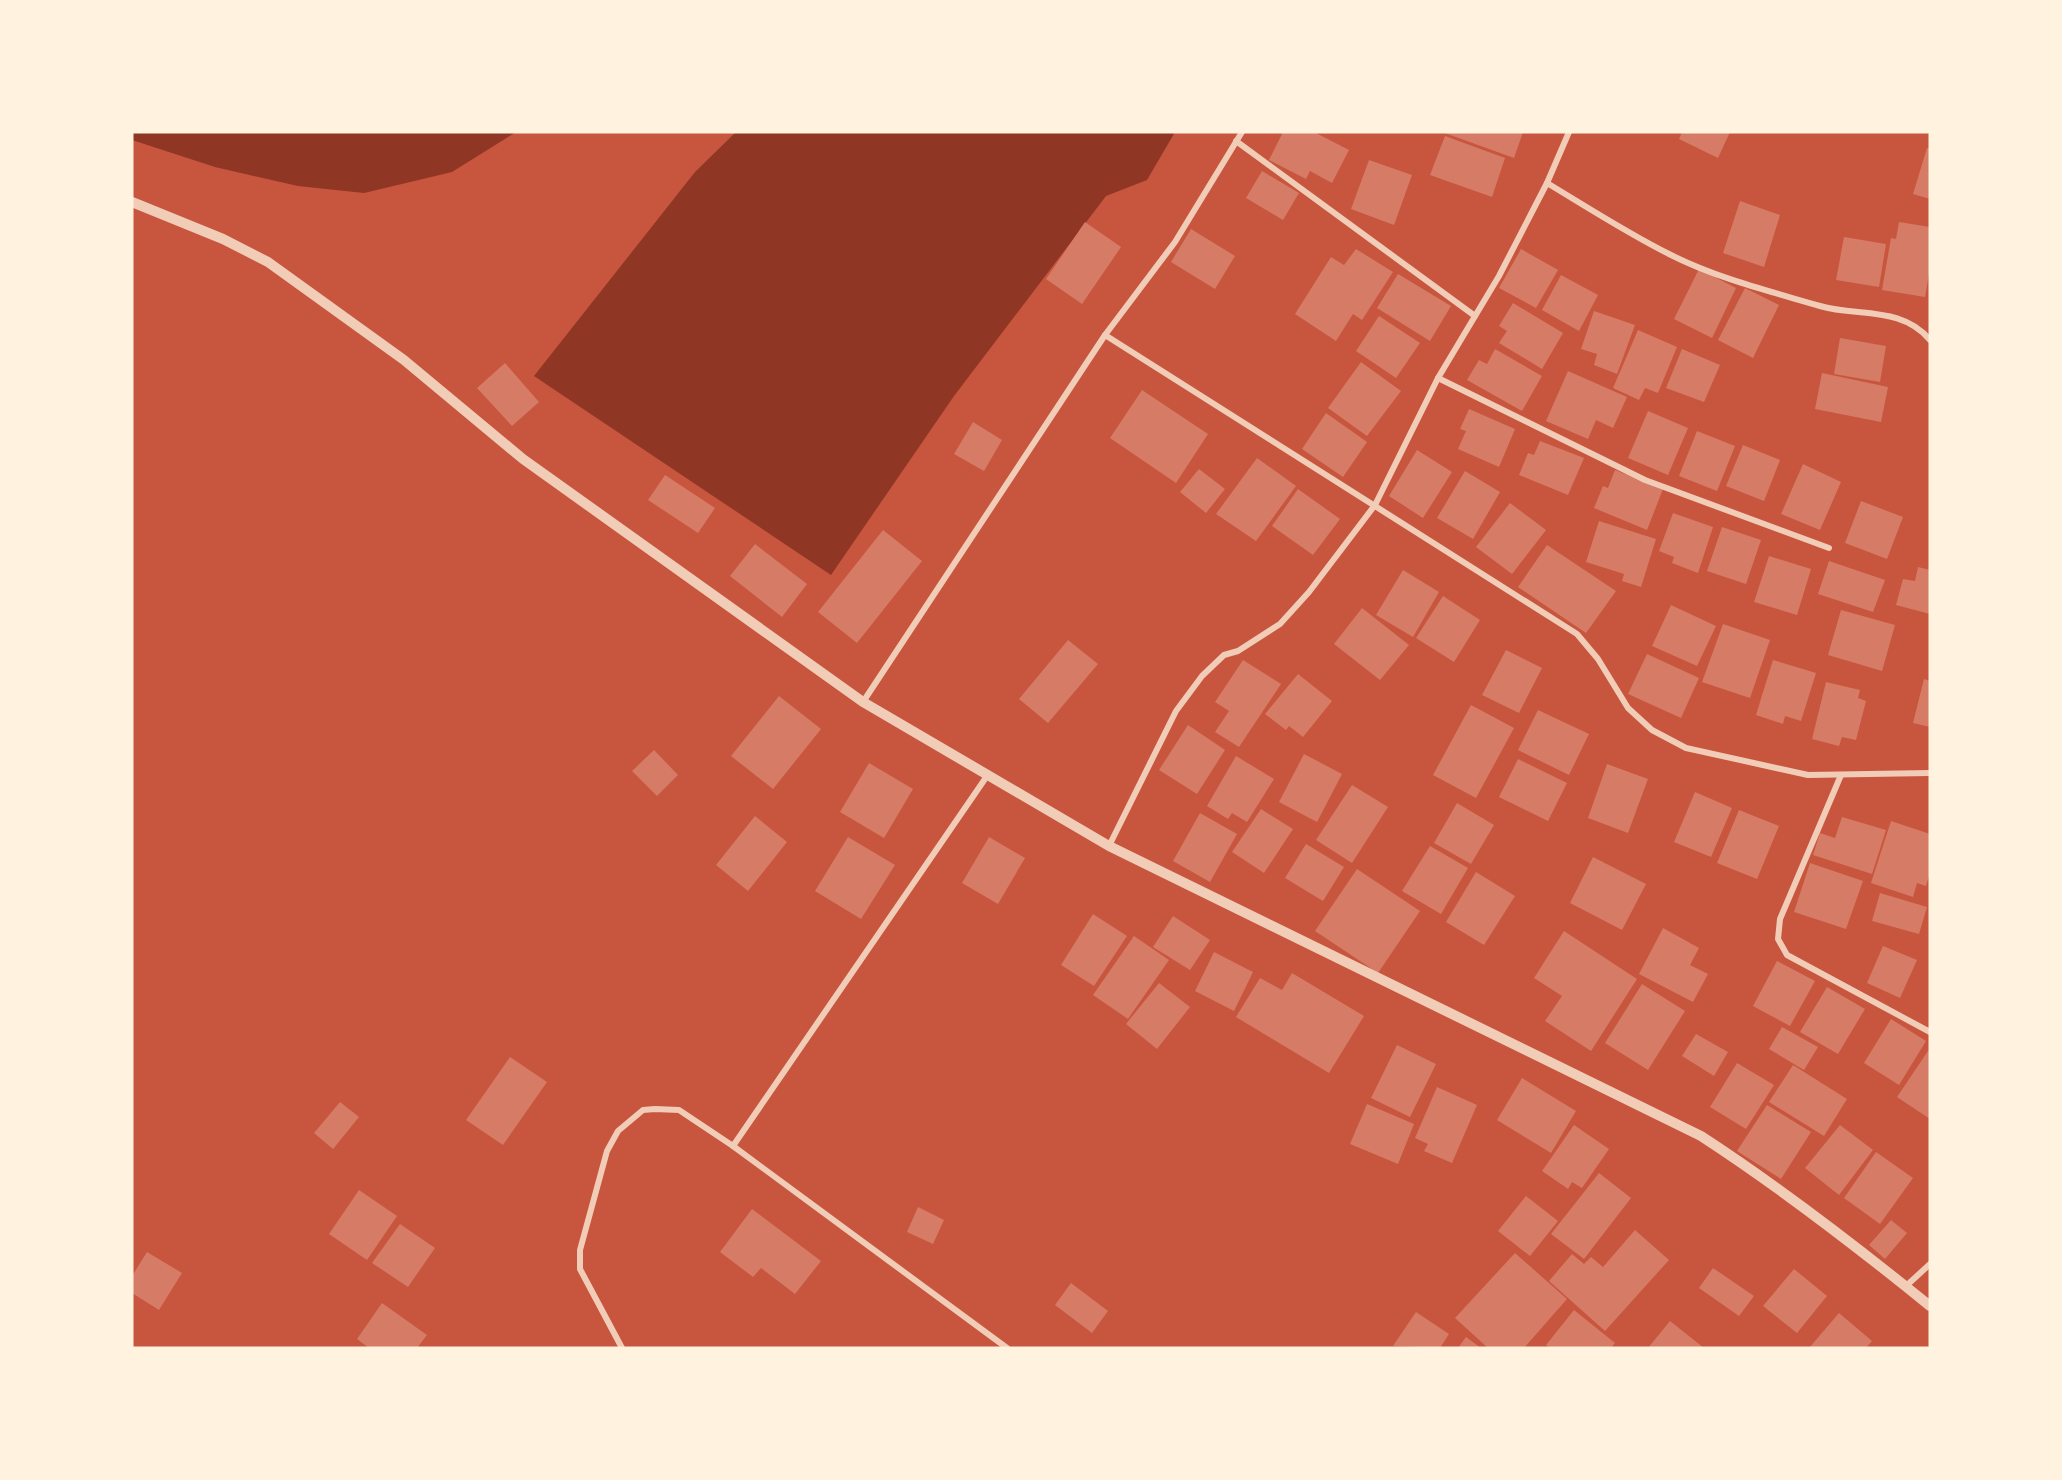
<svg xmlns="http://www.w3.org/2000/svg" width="2062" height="1480" viewBox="0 0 2062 1480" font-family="'Titillium Web',sans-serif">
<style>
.water{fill:#8f3625}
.building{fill:#d67c66}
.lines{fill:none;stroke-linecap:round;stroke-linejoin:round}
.minor{stroke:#f1ccb7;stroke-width:6}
.tertiary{stroke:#f1ccb7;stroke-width:10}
</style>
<rect width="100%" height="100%" fill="#c8553d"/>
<g class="water">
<polygon points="132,132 516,132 452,172 364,193 298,186 215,167 132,140"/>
<polygon points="736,132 1175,132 1147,180 1106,196 954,396 831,575 534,376 695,172"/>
</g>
<g class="building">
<polygon points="1283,132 1314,132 1349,150 1332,183 1310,171 1306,179 1269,160"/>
<polygon points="1442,132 1523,132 1514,158"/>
<polygon points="1682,132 1730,132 1718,158 1679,139"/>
<polygon points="1445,136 1505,158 1492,197 1430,175"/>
<polygon points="1927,148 1930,148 1930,199 1913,194"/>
<polygon points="1369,160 1412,175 1394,225 1351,209"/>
<polygon points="1262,171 1299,193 1283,220 1246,198"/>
<polygon points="1740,201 1780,215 1764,267 1723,253"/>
<polygon points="1085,222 1121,247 1082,304 1046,279"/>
<polygon points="1899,222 1930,227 1930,268 1925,297 1882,290 1891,238 1896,239"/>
<polygon points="1191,229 1235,256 1215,289 1171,262"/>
<polygon points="1844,237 1886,244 1879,287 1836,280"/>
<polygon points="1356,249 1393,272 1362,320 1353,314 1336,341 1295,314 1331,257 1344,265"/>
<polygon points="1521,249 1558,270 1536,308 1499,288"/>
<polygon points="1699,269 1736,288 1712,338 1674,319"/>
<polygon points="1398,274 1451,306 1430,341 1377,308"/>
<polygon points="1561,275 1598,295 1579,331 1542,310"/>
<polygon points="1745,288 1779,305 1753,358 1718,340"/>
<polygon points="1513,303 1563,333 1542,369 1499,343 1507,331 1499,326"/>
<polygon points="1594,311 1635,325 1617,374 1594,365 1597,354 1581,349"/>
<polygon points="1379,316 1420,343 1396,378 1356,351"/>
<polygon points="1638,330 1677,347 1658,393 1645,388 1639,400 1613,388"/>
<polygon points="1840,338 1886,346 1880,382 1834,374"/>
<polygon points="1495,349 1542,376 1522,411 1467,380 1479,360 1487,364"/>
<polygon points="1682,349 1720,365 1704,402 1666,388"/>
<polygon points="1361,362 1401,391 1367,436 1328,408"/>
<polygon points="505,363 539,402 512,426 477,388"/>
<polygon points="1568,371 1627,397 1613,428 1596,420 1588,439 1546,421"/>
<polygon points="1822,373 1888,387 1881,422 1815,409"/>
<polygon points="1142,390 1208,434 1176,483 1110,438"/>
<polygon points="1469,409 1515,429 1499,467 1458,449 1466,431 1460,429"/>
<polygon points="1648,411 1688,428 1668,475 1628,458"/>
<polygon points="1326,413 1367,442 1343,477 1302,449"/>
<polygon points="973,422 1002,440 984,471 954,454"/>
<polygon points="1697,431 1735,446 1717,491 1679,476"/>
<polygon points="1540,441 1584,458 1568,495 1519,475 1528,453 1534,455"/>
<polygon points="1743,445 1780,460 1764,501 1726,486"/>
<polygon points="1417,450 1452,472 1423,518 1389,496"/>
<polygon points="1257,458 1296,486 1256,541 1216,514"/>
<polygon points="1803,464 1841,482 1820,530 1781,514"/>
<polygon points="1199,469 1225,489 1206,513 1180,492"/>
<polygon points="1615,470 1663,489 1647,530 1594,508 1603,486 1608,488"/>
<polygon points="1465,471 1500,492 1473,539 1437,518"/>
<polygon points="665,475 715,508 698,533 648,500"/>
<polygon points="1298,489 1340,519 1313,555 1272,526"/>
<polygon points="1861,501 1903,517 1887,559 1845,543"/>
<polygon points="1510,503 1546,530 1512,574 1476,547"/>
<polygon points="1673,513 1713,527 1698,573 1672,563 1674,557 1659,551"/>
<polygon points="1599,521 1656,539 1641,587 1622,581 1624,574 1586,562"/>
<polygon points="1722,527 1761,540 1746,584 1707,571"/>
<polygon points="883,530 922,561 857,643 818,612"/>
<polygon points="755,544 807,584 782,617 730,576"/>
<polygon points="1547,545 1616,591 1586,633 1518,587"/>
<polygon points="1769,556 1811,569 1797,615 1754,602"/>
<polygon points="1829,561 1885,580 1873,612 1818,594"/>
<polygon points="1918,567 1930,570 1930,614 1896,605 1903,579 1915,581"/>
<polygon points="1403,570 1439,592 1413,637 1376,615"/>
<polygon points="1443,596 1480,620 1454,662 1416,638"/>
<polygon points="1671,605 1716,626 1697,666 1652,646"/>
<polygon points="1362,608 1409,645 1380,680 1334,644"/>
<polygon points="1841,610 1895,625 1882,671 1828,655"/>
<polygon points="1723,624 1770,640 1750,698 1702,682"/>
<polygon points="1068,640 1098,664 1048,723 1019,699"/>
<polygon points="1506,650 1542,668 1519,713 1482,695"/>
<polygon points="1647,654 1699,678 1681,718 1628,694"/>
<polygon points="1243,660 1281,684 1239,747 1215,732 1229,711 1215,702"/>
<polygon points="1773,660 1816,673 1801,721 1785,716 1783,724 1756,715"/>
<polygon points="1298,674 1332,701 1303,737 1289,726 1286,730 1265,714"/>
<polygon points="1924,679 1930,681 1930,727 1913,723"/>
<polygon points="1826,682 1860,690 1858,698 1866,701 1856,740 1842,737 1839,746 1812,739"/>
<polygon points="779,696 821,729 773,789 731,756"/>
<polygon points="1471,705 1514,728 1476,798 1433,775"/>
<polygon points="1538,710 1589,734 1569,775 1518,750"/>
<polygon points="1188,725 1225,750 1197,794 1159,770"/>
<polygon points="654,750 678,775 657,796 632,771"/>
<polygon points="1304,754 1342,774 1317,822 1279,802"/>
<polygon points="1236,756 1274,779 1247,822 1232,813 1228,819 1207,806"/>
<polygon points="1518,759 1567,783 1548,821 1499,797"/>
<polygon points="869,763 913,789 884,838 840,812"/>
<polygon points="1607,764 1648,779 1628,833 1588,818"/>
<polygon points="1352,785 1388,807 1352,863 1316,840"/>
<polygon points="1695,792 1732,808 1711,857 1674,842"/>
<polygon points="1457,803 1494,825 1471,864 1434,843"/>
<polygon points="1261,809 1293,829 1264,873 1232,852"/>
<polygon points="1739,810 1779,826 1757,879 1717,863"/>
<polygon points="1200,813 1237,834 1210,882 1173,861"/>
<polygon points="755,816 787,842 748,891 716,865"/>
<polygon points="1842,817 1886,830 1872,874 1813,855 1820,833 1835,838"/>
<polygon points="1891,821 1930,834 1930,873 1926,886 1917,883 1913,897 1871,883"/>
<polygon points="848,837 895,865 861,919 815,891"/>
<polygon points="989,837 1025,858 998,904 962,883"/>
<polygon points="1306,844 1344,867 1323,901 1285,878"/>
<polygon points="1430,846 1468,868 1441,914 1402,891"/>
<polygon points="1593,857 1646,884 1622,930 1570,903"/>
<polygon points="1810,863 1863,881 1846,929 1794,912"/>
<polygon points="1357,869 1420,911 1378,973 1315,931"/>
<polygon points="1476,872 1515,896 1484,945 1446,922"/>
<polygon points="1880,893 1927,907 1919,934 1872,921"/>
<polygon points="1093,914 1127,936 1094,986 1061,965"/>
<polygon points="1173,916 1210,940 1190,970 1153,947"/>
<polygon points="1663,928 1699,948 1690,965 1708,974 1693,1002 1639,974"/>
<polygon points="1564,931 1637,979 1591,1051 1545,1021 1562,996 1534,978"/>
<polygon points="1134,936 1169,960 1128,1019 1093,995"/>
<polygon points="1883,946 1917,960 1900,998 1867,983"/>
<polygon points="1214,952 1253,972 1234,1011 1195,991"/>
<polygon points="1777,961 1815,981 1790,1026 1753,1006"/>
<polygon points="1292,973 1364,1016 1329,1073 1236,1017 1260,978 1282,990"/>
<polygon points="1159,983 1190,1007 1157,1049 1126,1024"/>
<polygon points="1642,984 1685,1011 1648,1070 1605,1043"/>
<polygon points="1827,987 1865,1009 1838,1054 1800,1032"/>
<polygon points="1891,1019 1926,1041 1899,1085 1864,1063"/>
<polygon points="1782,1027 1818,1047 1804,1070 1769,1049"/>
<polygon points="1696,1034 1728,1052 1714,1076 1682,1056"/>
<polygon points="1397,1045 1436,1064 1410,1117 1371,1098"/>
<polygon points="1928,1051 1930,1052 1930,1119 1897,1097"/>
<polygon points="510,1057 547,1082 503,1145 466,1120"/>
<polygon points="1737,1063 1774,1085 1746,1129 1710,1107"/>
<polygon points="1793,1065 1847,1099 1824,1136 1769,1102"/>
<polygon points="1522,1078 1576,1111 1551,1153 1497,1120"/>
<polygon points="1437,1087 1477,1105 1452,1163 1424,1151 1428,1144 1415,1138"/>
<polygon points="340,1102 359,1117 333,1149 314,1133"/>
<polygon points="1367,1104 1414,1124 1398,1164 1350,1144"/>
<polygon points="1767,1105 1811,1132 1781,1179 1737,1151"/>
<polygon points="1574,1125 1609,1149 1582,1188 1572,1182 1568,1189 1542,1171"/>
<polygon points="1840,1125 1873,1150 1839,1195 1805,1168"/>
<polygon points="1876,1152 1913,1178 1880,1224 1844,1198"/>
<polygon points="1599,1173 1631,1198 1584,1259 1551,1234"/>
<polygon points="359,1190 397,1216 367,1260 329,1234"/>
<polygon points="1526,1196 1558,1221 1530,1256 1498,1231"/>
<polygon points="918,1207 944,1220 933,1244 907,1232"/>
<polygon points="752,1209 821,1261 795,1294 761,1268 753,1277 720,1252"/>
<polygon points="1891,1220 1907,1233 1885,1259 1869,1245"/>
<polygon points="400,1224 435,1248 408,1287 372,1263"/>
<polygon points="1635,1230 1669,1260 1605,1331 1549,1281 1572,1254 1584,1264 1591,1257 1603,1267"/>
<polygon points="147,1252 182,1273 159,1310 132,1293 132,1276"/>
<polygon points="1515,1253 1567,1299 1524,1348 1488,1348 1455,1318"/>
<polygon points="1713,1268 1754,1296 1739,1316 1699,1288"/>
<polygon points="1794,1269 1827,1296 1797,1333 1763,1306"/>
<polygon points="1071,1283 1108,1311 1092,1333 1055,1305"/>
<polygon points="382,1303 427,1335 417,1348 369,1348 357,1339"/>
<polygon points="1574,1310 1615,1343 1611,1348 1550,1348 1546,1345"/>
<polygon points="1416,1312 1449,1334 1440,1348 1393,1346"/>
<polygon points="1839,1313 1872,1341 1866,1348 1809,1348"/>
<polygon points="1670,1321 1704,1348 1648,1348"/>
<polygon points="1466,1337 1481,1348 1458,1348"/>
</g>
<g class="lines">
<g class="minor">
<polyline points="1236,141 1475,316"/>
<path d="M 1547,183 C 1587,207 1627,233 1669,254 C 1716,278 1769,291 1820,306 C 1858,317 1902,306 1930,340"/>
<polyline points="1105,335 1577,634 1598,659 1628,708 1652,730 1686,748 1808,775 1930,773"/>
<polyline points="1438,378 1645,480 1829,548"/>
<polyline points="863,702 1105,335 1175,242 1242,132"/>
<polyline points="1841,775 1780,919 1778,939 1787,955 1930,1032"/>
<polyline points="1109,846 1176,711 1202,676 1224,655 1238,651 1280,624 1309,592 1375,505 1438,378 1499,276 1547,183 1569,132"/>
<polyline points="733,1146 987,776"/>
<polyline points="1906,1286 1930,1264"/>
<polyline points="622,1348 580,1269 580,1250 607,1151 618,1131 643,1110 655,1109 679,1110 733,1146 1007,1348"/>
</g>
<path class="tertiary" d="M 132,202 L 223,239 L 268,262 L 404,360 L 523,459 L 863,702 L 1109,846 L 1701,1136 C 1781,1188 1856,1246 1930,1306"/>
</g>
<rect width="2062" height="1480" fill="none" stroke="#fff3e0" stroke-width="267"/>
</svg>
